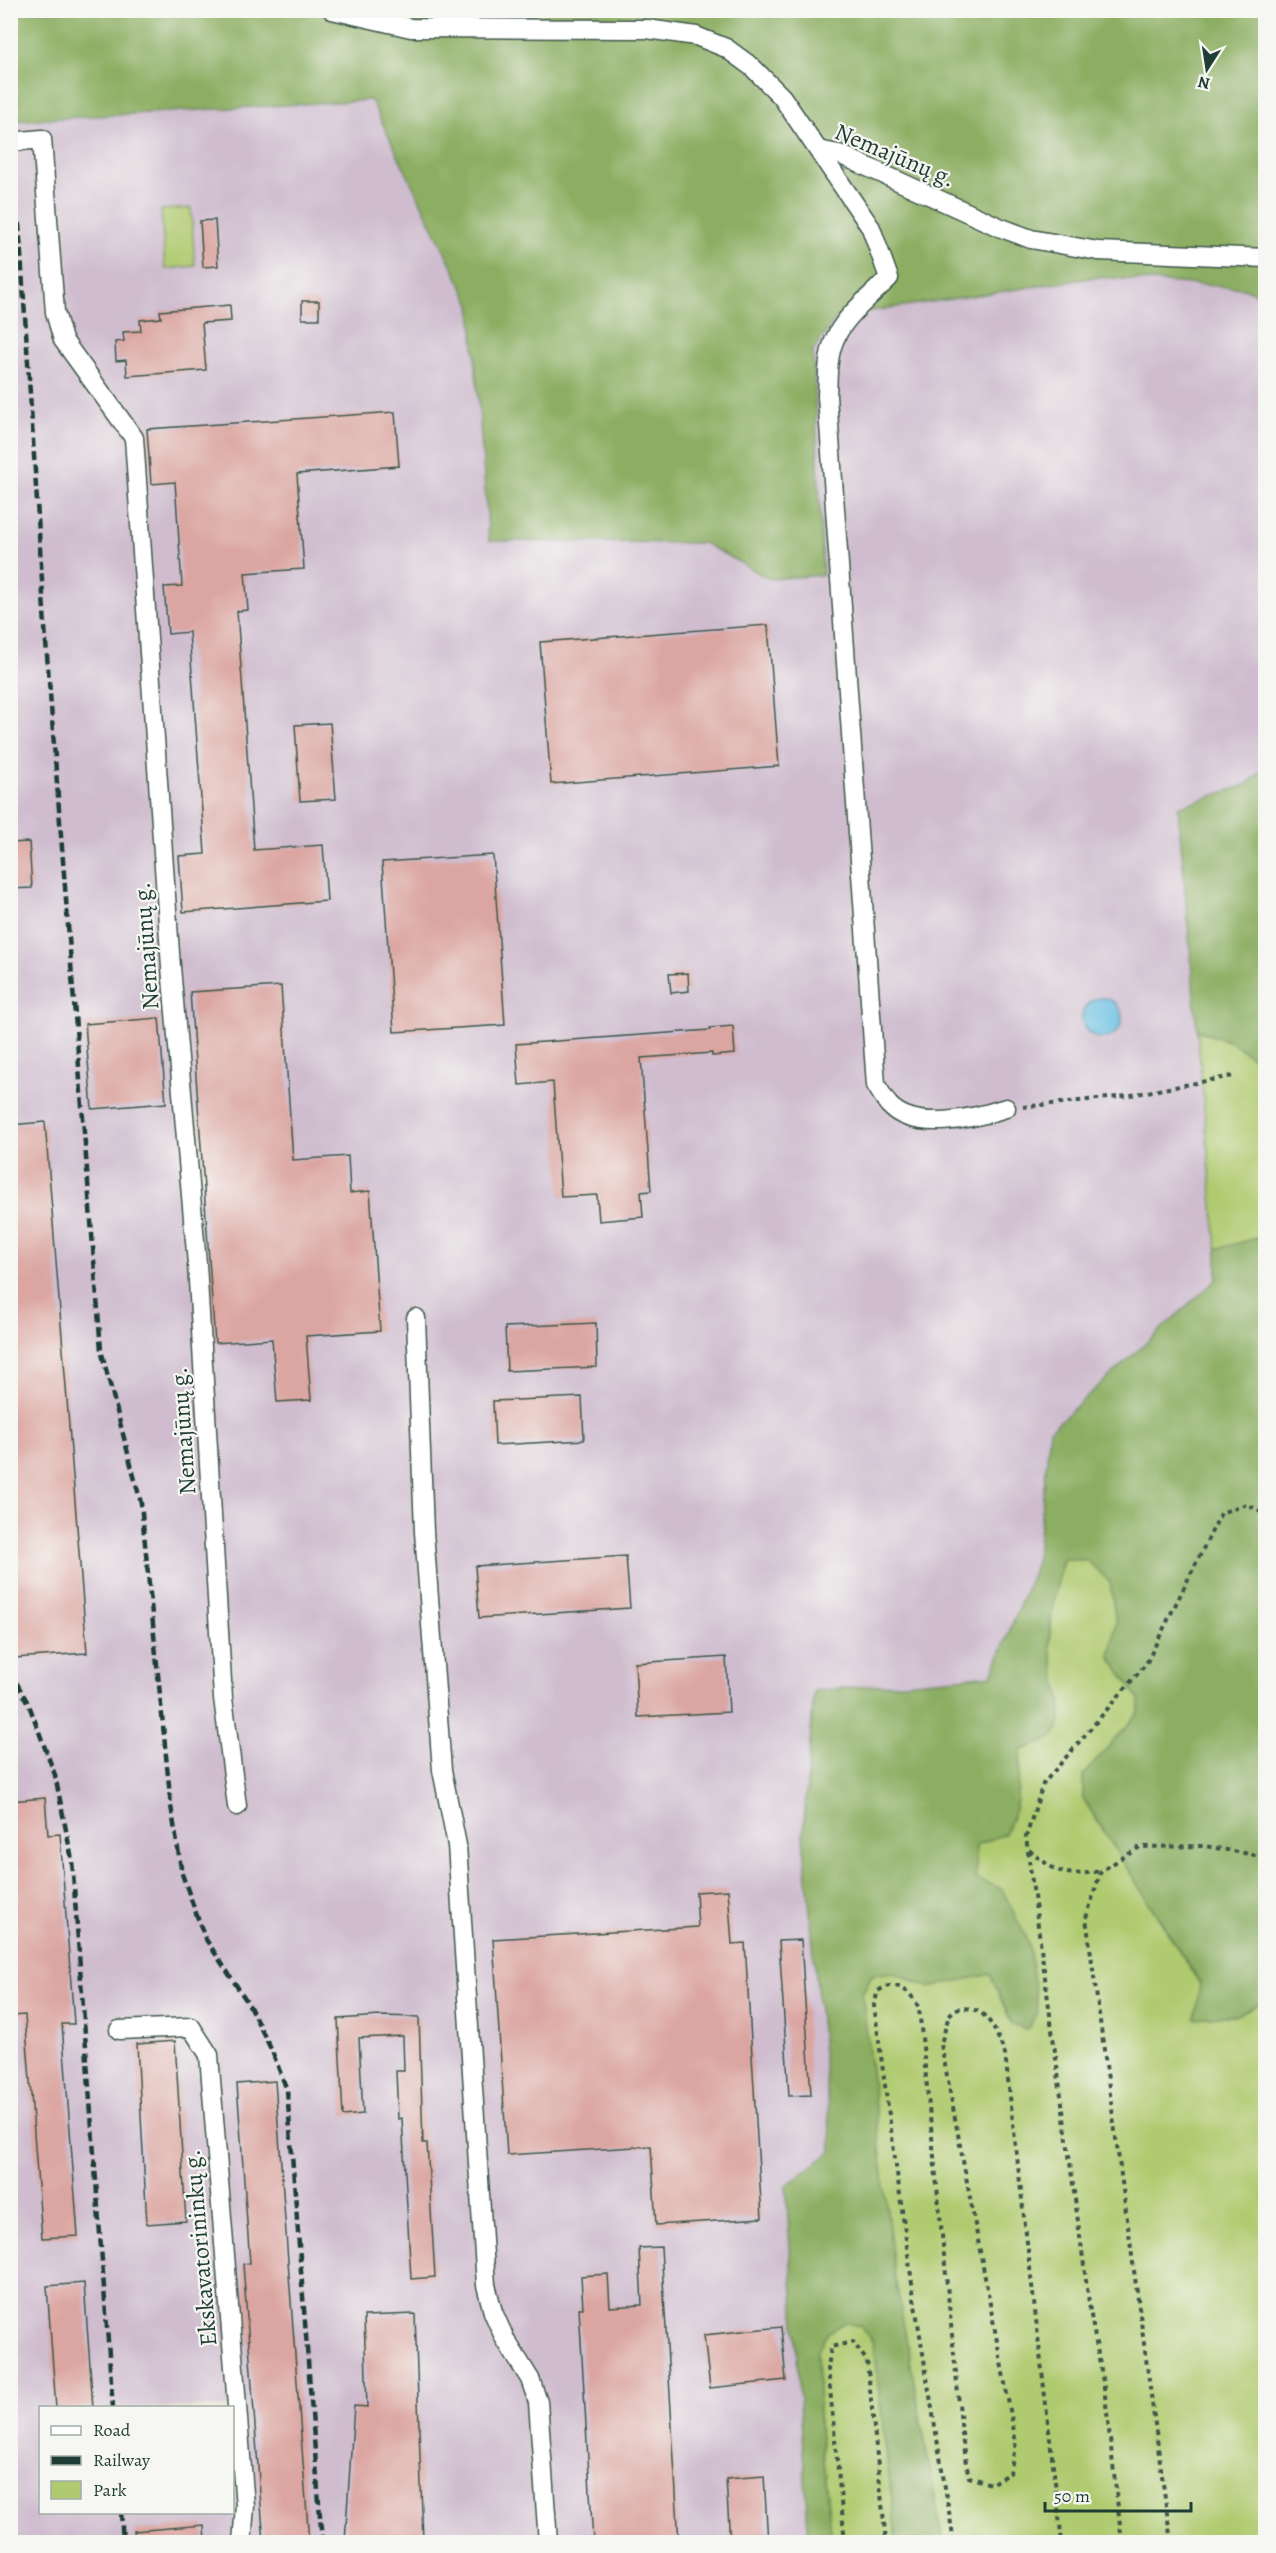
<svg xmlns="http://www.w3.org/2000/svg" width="1276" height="2553" viewBox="0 0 1276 2553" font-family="Alegreya,serif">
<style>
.industrial{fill:#cfbdcf;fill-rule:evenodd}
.green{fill:#b0ca70;stroke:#688452;stroke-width:1.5}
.forest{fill:#8cae62;stroke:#56764b;stroke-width:1.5}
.water{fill:#67bfe4;stroke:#437e8c;stroke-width:1.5}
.building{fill:#dba6a1}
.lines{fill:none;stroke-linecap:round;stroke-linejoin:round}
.minor-casing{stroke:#3e564a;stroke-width:21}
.path{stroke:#3e564a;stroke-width:4;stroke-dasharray:4.5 4.5;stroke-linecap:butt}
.minor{stroke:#fff;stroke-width:18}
.rail{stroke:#1f3d34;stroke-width:4.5;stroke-dasharray:9 4.5;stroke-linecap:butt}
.labels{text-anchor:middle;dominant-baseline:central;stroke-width:4.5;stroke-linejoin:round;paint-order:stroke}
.street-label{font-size:24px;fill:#1f3d34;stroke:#f6f6f2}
</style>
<rect width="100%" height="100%" fill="#f6f6f2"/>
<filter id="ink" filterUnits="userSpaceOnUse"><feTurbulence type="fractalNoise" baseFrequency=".0167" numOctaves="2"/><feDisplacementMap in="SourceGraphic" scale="12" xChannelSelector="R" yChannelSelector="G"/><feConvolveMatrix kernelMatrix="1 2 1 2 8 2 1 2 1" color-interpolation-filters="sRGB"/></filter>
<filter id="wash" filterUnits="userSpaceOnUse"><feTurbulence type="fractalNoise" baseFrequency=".008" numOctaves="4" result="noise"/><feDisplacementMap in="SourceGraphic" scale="24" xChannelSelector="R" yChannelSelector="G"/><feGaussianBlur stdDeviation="1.35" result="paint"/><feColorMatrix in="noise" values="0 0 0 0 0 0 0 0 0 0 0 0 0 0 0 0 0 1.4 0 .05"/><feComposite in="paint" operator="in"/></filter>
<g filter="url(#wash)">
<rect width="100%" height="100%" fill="#efe3c7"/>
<path class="industrial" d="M 371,100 L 471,305 L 489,541 L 704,543 L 770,579 L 822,575 L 813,351 L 838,316 L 1098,277 L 1244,288 L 1265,297 L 1265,768 L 1246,785 L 1178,807 L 1217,1249 L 1217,1279 L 1050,1430 L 1036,1564 L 992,1675 L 814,1691 L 803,1835 L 833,2151 L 786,2186 L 809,2542 L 11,2542 L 11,121 ZM 40,2408 L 232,2408 L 232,2512 L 40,2512 Z"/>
<g class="green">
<polygon points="191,208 195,266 165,269 161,210"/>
<polygon points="1197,1030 1231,1042 1265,1066 1265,1236 1217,1249"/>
<polygon points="1063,1559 1087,1560 1110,1582 1116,1622 1110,1657 1140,1700 1139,1713 1084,1775 1083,1798 1200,1984 1237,2015 1265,2000 1265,2542 943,2542 894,2272 862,1993 872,1975 892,1972 929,1987 990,1974 1012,2024 976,1880 976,1845 1016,1807 1021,1750 1047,1741 1061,1712 1050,1647 1052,1607"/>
<polygon points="845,2322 862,2327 873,2343 897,2542 832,2542 819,2423 817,2350 828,2332"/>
</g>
<g class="forest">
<polygon points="11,11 1265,11 1265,297 1244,288 1098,277 838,316 813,351 823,575 770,579 704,543 489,541 471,305 371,100 11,121"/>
<polygon points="1265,768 1265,1066 1231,1042 1197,1030 1178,807 1246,785"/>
<path d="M 1265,1236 L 1265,2000 L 1237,2015 L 1195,2018 L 1200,1983 L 1083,1798 L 1083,1775 L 1139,1713 L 1139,1699 L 1110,1657 L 1116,1622 L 1110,1582 L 1087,1560 L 1063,1559 C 1056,1587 1049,1616 1050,1646 C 1051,1671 1068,1703 1059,1727 C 1054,1742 1034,1745 1021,1750 L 1016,1807 L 1005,1834 L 976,1845 L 976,1879 L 1002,1889 L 1029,1944 L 1038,2013 L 1027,2029 L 1012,2024 L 990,1974 L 929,1987 L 892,1972 L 872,1975 L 862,1993 L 894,2272 L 943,2542 L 897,2542 L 873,2343 L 862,2327 L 845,2322 L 828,2332 L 817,2350 L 819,2423 L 832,2542 L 809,2542 L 786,2186 L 832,2151 L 803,1835 L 814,1691 L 992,1675 L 1036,1564 L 1050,1430 L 1217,1279 L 1217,1249 Z"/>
</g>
<circle class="water" cx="1102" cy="1018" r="20"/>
<g id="blocks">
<g class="building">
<polygon points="215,220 218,266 203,267 200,221"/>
<rect x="302" y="301" width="17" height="18"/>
<polygon points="230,305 231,321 202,323 206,370 127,376 126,360 116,361 115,342 124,341 123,332 141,331 140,320 161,318 160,311"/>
<polygon points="395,412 399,466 297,474 304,569 245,573 248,610 237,611 254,850 323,845 327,901 183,912 179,856 205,854 189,632 168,634 164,587 182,586 175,482 151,484 147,429"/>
<polygon points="768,625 779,766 551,784 540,642"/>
<polygon points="330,723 336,799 300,801 295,725"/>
<polygon points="29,842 32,888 10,889 10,843"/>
<polygon points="493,855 505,1025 394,1032 382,862"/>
<polygon points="688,973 689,991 671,993 669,974"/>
<polygon points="281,986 293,1160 348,1156 350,1193 370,1191 380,1331 306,1336 311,1400 277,1402 272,1339 215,1343 190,992"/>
<polygon points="159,1018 166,1103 92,1109 85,1024"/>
<polygon points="733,1026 735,1054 712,1056 712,1053 641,1058 651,1191 641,1192 643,1217 599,1221 597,1195 561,1197 553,1082 519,1085 516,1044 710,1030 710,1028"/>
<polygon points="45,1122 87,1653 14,1658 10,1650 10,1125"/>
<polygon points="596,1323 597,1367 507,1371 505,1327"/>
<polygon points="582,1397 584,1440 495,1445 493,1401"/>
<polygon points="626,1556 630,1608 479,1618 475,1566"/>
<polygon points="726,1657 729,1712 638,1717 635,1663"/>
<polygon points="45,1798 48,1835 60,1834 74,2024 62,2024 78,2236 42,2238 25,2015 12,2016 10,2001 10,1801"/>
<polygon points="728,1890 732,1944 745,1943 762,2218 656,2225 651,2146 507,2155 493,1939 698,1927 696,1892"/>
<polygon points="801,1940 811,2095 789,2096 779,1941"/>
<polygon points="380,2016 419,2017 423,2143 427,2143 435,2277 411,2279 402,2118 398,2119 396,2071 404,2071 403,2036 359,2038 363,2114 343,2116 338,2019"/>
<polygon points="175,2041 186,2221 147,2224 137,2044"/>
<polygon points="275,2081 289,2275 309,2542 264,2542 260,2493 243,2264 250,2263 237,2084"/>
<polygon points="661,2247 679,2542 593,2542 579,2308 583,2308 581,2276 608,2274 610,2307 642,2305 639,2248"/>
<polygon points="84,2283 93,2408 56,2408 47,2286"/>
<polygon points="415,2314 423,2542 345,2542 354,2406 367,2407 364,2316"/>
<polygon points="781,2327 786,2380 710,2388 704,2335"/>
<polygon points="764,2476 768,2542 730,2542 726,2479"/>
<polygon points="204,2525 205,2542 135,2542 134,2531"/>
</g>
</g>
</g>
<g filter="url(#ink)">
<use href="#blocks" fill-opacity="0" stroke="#3e564a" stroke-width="1.5"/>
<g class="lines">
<g class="minor-casing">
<g id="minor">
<path d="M 332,10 L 411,28 L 647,29 L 696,36 L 726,48 L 752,67 L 782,97 L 871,228 L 889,278 C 871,296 843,317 834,341 C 827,358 828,378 827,396 L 876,1085 C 880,1091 884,1099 889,1105 C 915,1133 975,1118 1006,1108"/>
<polyline points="10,142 42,139 55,312 63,340 134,438 171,967 197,1264 223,1698 237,1806"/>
<polyline points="818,150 839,154 999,227 1031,239 1098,251 1266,258"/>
<polyline points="416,1318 424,1532 442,1770 457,1845 486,2285 493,2312 505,2339 530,2379 538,2402 548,2542"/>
<polyline points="119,2030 191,2027 209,2055 245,2506 242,2542"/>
</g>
</g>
<g class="path">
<polyline points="1023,1107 1126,1096 1233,1076"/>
<path d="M 1029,1850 C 1058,1874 1064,1877 1101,1871"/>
<polyline points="845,2542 828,2368 831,2347 853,2342 867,2361 886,2542"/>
<path d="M 954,2542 L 915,2305 L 874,2005 L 878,1991 C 897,1978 911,1992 919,2008 L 964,2453 L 969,2477 L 991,2484 L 1010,2473 L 1016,2442 L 941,2044 L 949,2015 L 956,2009 C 987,2003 995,2030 1005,2054 L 1062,2542"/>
<polyline points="1122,2542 1104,2387 1090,2310 1026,1837 1043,1784 1146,1664 1221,1513 1247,1504 1266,1515"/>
<polyline points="1171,2542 1086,1918 1101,1871 1140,1847 1205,1846 1266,1857"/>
</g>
<use href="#minor" class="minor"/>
<g class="rail">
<polyline points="19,223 46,642 101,1350 141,1503 171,1806 182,1874 205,1938 248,2003 272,2051 287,2090 322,2542"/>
<polyline points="10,1671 29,1705 55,1775 72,1860 113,2408"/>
<polyline points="121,2512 123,2542"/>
</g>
</g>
</g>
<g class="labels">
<g class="street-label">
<text transform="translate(895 155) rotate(23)">Nemajūnų g.</text>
<text transform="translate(146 946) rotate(-94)">Nemajūnų g.</text>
<text transform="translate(183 1431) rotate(-94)">Nemajūnų g.</text>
<text transform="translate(200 2248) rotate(-95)">Ekskavatorininkų g.</text>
</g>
</g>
<rect width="1276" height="2553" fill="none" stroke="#f6f6f2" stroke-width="36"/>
<rect x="39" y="2406" width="195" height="108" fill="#f6f6f2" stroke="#a0aca6" stroke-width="1.5"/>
<rect x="51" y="2426" width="30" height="9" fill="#ffffff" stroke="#a0aca6" stroke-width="1.5"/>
<text x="93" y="2436" font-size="18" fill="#1f3d34">Road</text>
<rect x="51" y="2456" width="30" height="9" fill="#1f3d34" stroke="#a0aca6" stroke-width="1.5"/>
<text x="93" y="2466" font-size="18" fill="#1f3d34">Railway</text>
<rect x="51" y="2481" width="30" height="18" fill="#b0ca70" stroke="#a0aca6" stroke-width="1.5"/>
<text x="93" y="2496" font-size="18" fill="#1f3d34">Park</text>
<g transform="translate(1207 69) rotate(192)" stroke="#f6f6f2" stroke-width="4.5" paint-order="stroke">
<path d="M0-4.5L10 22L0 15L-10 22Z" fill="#1f3d34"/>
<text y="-9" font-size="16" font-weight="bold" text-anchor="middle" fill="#1f3d34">N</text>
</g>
<path d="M1045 2502v9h146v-9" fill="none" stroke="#1f3d34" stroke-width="3"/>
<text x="1054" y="2502" font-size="18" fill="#1f3d34" stroke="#f6f6f2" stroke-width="4.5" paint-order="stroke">50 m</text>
</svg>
